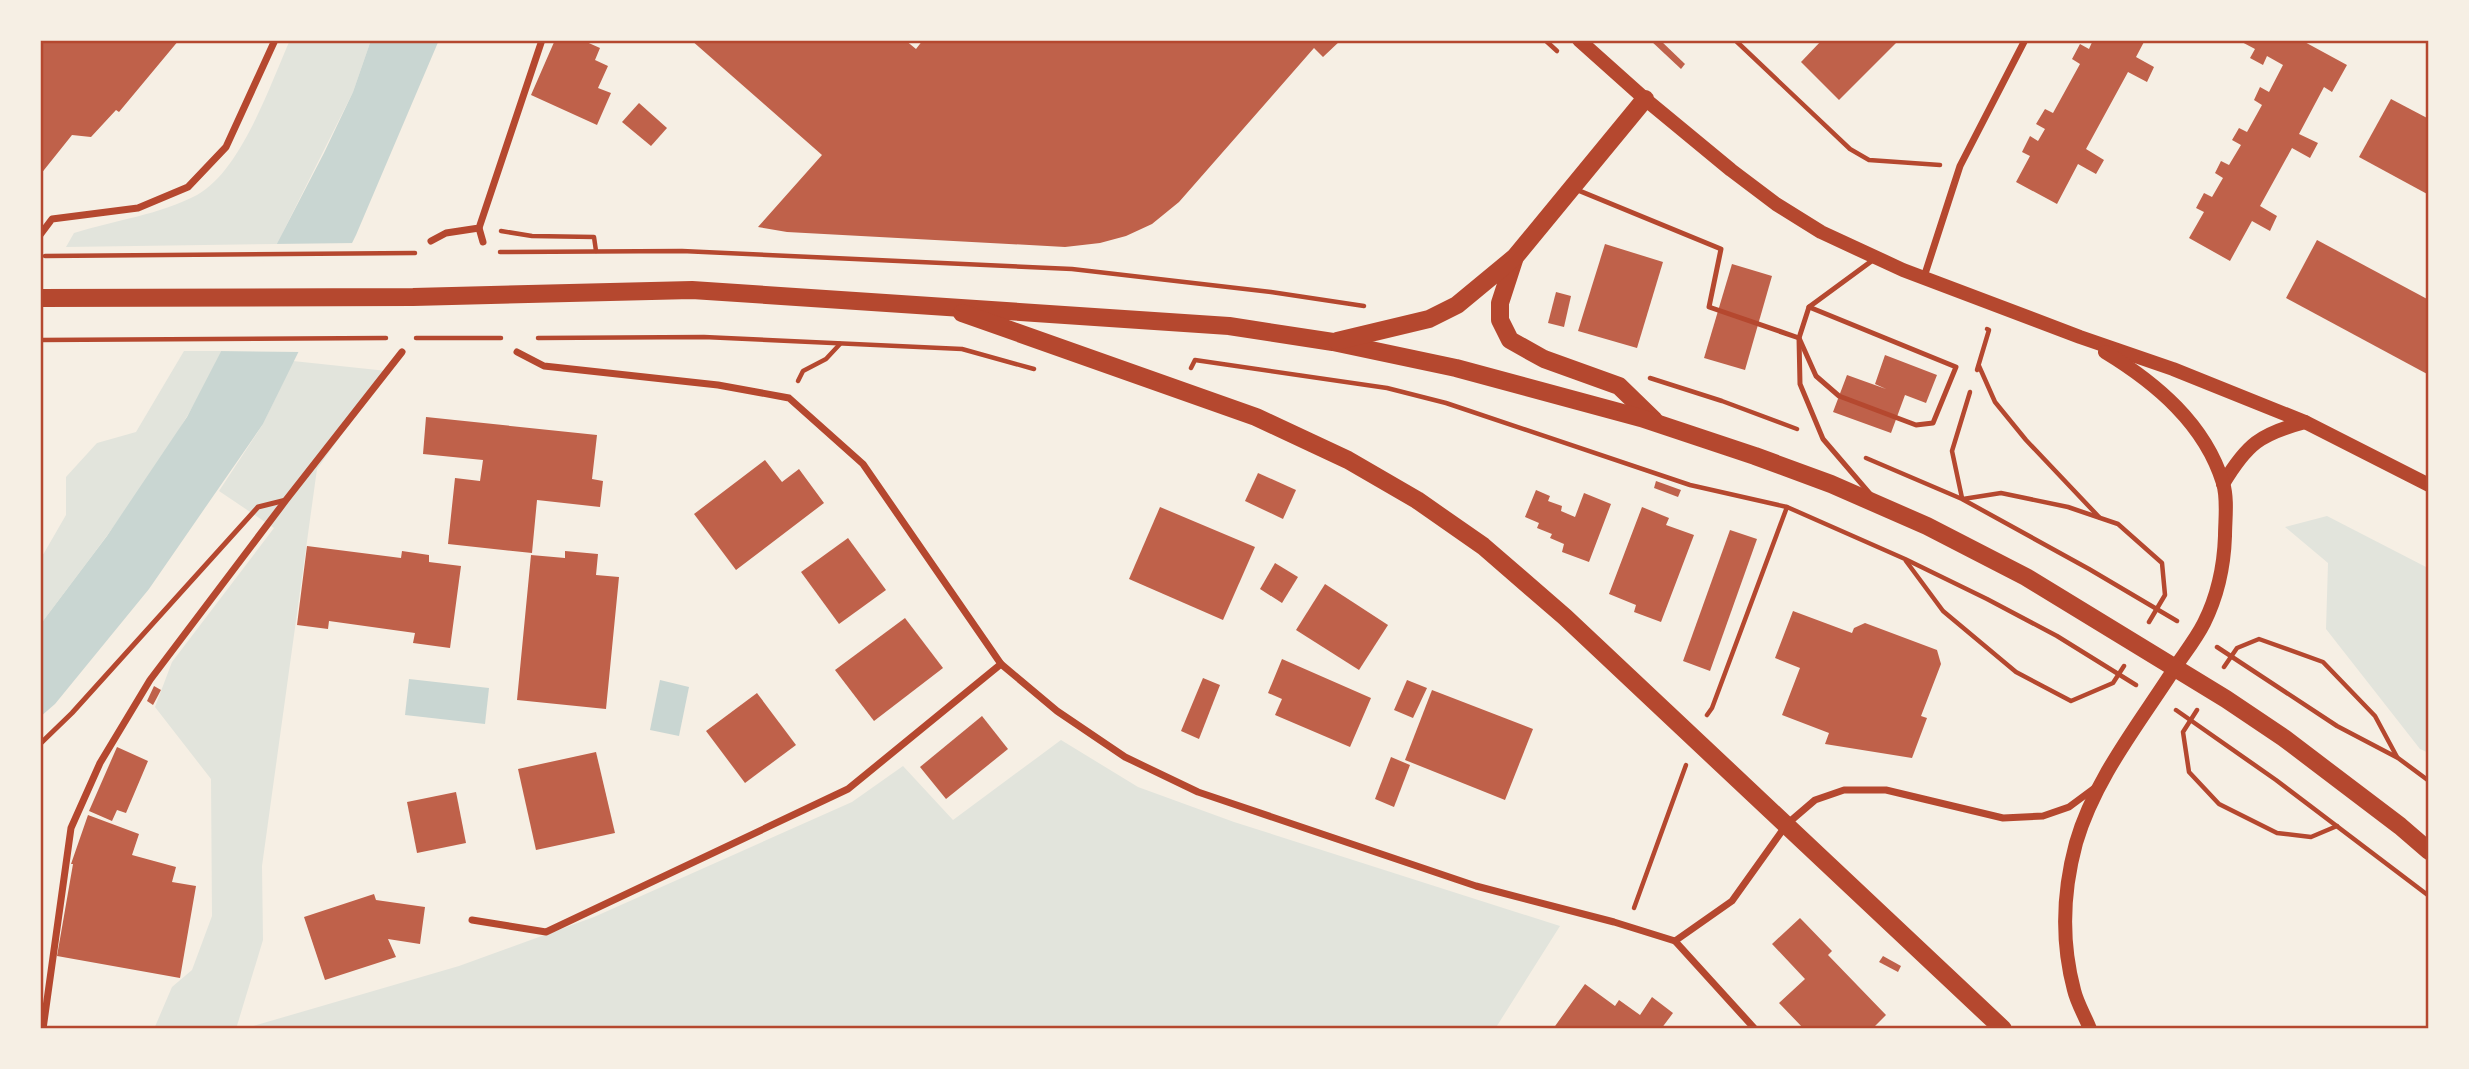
<svg xmlns="http://www.w3.org/2000/svg" width="2469" height="1069" viewBox="0 0 2469 1069" font-family="'PT Sans Narrow',sans-serif">
<style>
.green{fill:#e2e4dc}
.water{fill:#c9d6d2}
.pier{fill:#f6efe4}
.building{fill:#bf614a}
.lines{fill:none;stroke-linecap:round;stroke-linejoin:round}
.path{stroke:#b5482f;stroke-width:4.5}
.service{stroke:#b5482f;stroke-width:5}
.minor{stroke:#b5482f;stroke-width:7}
.secondary{stroke:#b5482f;stroke-width:14}
.primary{stroke:#b5482f;stroke-width:18}
.neatline{fill:none;stroke:#b5482f;stroke-width:2.5}
</style>
<rect width="100%" height="100%" fill="#f6efe4"/>
<g class="green">
<path d="M 290,40 L 371,40 L 353,92 L 277,244 L 66,247 L 74,233 C 115,220 159,215 197,195 C 241,171 270,85 290,40 Z"/>
<path d="M 184,351 L 222,351 C 175,450 105,538 40,625 L 40,560 L 66,515 L 66,477 L 97,443 L 136,432 Z"/>
<polygon points="293,361 387,371 317,469 262,866 263,940 236,1029 154,1029 172,987 192,970 212,916 211,779 155,707 172,662 274,528 219,491 263,424"/>
<polygon points="2327,516 2426,567 2429,572 2429,753 2420,749 2326,629 2328,563 2285,527"/>
<polygon points="1061,740 1138,787 1234,822 1560,926 1495,1029 243,1029 459,966 594,917 852,802 903,766 953,820"/>
</g>
<g class="water">
<polygon points="371,40 439,40 356,235 263,424 149,589 55,704 40,717 40,625 107,536 187,417 324,153 353,92"/>
<polygon points="409,679 489,688 485,724 405,715"/>
<polygon points="660,680 689,687 679,736 650,730"/>
</g>
<polygon class="pier" points="356,243 302,352 218,351 273,244"/>
<g class="building">
<polygon points="40,40 179,40 119,112 116,110 91,137 72,135 40,175"/>
<polygon points="555,40 582,40 600,48 595,60 608,66 598,88 611,93 597,125 531,95"/>
<polygon points="691,40 905,40 916,49 923,40 1341,40 1323,57 1314,48 1179,202 1152,224 1126,236 1100,243 1065,247 787,232 758,227 822,155"/>
<polygon points="1650,40 1660,40 1685,64 1681,69"/>
<polygon points="1822,40 1899,40 1839,100 1801,62"/>
<polygon points="2093,40 2145,40 2136,57 2154,67 2147,82 2128,72 2086,149 2104,160 2096,174 2078,164 2057,204 2016,182 2030,156 2022,152 2030,136 2038,141 2045,129 2036,124 2045,109 2053,113 2080,64 2072,59 2080,44 2089,49"/>
<polygon points="2238,40 2301,40 2347,65 2332,92 2324,87 2299,134 2318,143 2310,158 2292,148 2260,206 2277,216 2270,231 2252,221 2230,261 2189,238 2204,212 2196,208 2204,193 2212,197 2223,178 2215,173 2221,161 2229,165 2241,145 2232,140 2239,128 2247,132 2262,105 2254,100 2260,87 2269,92 2283,65 2267,56 2263,65 2250,58 2255,49"/>
<polygon points="2391,99 2429,119 2429,195 2359,157"/>
<polygon points="639,103 667,128 651,146 622,122"/>
<polygon points="2317,240 2429,300 2429,375 2286,298"/>
<polygon points="1605,244 1663,262 1637,348 1578,331"/>
<polygon points="1732,264 1772,276 1745,370 1704,358"/>
<polygon points="1556,292 1571,296 1564,327 1548,323"/>
<polygon points="1885,355 1937,375 1926,403 1905,395 1891,433 1833,412 1847,375 1886,389 1875,384"/>
<polygon points="426,417 597,435 592,479 603,481 600,507 537,500 532,553 448,544 455,478 480,481 483,460 423,454"/>
<polygon points="765,460 782,482 799,469 824,503 736,570 694,514"/>
<polygon points="1258,473 1296,490 1283,519 1245,501"/>
<polygon points="1656,481 1681,490 1678,497 1654,488"/>
<polygon points="1536,490 1550,496 1548,501 1562,506 1561,511 1575,517 1584,493 1611,504 1589,562 1562,552 1564,544 1550,538 1552,534 1537,528 1539,523 1525,517"/>
<polygon points="1160,507 1255,547 1223,620 1129,579"/>
<polygon points="1642,507 1669,518 1666,525 1694,535 1661,622 1634,612 1636,605 1609,594"/>
<polygon points="1730,530 1757,539 1710,671 1683,661"/>
<polygon points="848,538 886,590 839,624 801,572"/>
<polygon points="307,546 401,558 402,551 429,555 429,562 461,566 450,648 413,643 415,633 329,621 328,629 297,625"/>
<polygon points="565,551 598,554 596,575 619,577 606,709 517,700 531,555 565,558"/>
<polygon points="1275,563 1298,577 1282,603 1260,589"/>
<polygon points="1325,584 1388,625 1359,670 1296,630"/>
<polygon points="1793,611 1852,633 1854,628 1865,623 1937,650 1941,664 1921,716 1927,718 1912,758 1825,744 1829,733 1782,715 1800,668 1775,658"/>
<polygon points="905,618 943,668 874,721 835,670"/>
<polygon points="1282,659 1371,698 1350,747 1275,715 1282,699 1268,693"/>
<polygon points="1203,678 1220,685 1199,739 1181,731"/>
<polygon points="1407,680 1427,688 1413,718 1394,710"/>
<polygon points="154,686 161,690 153,705 147,701"/>
<polygon points="1432,690 1533,729 1505,800 1405,760"/>
<polygon points="757,693 796,745 745,783 706,731"/>
<polygon points="982,716 1008,749 946,799 920,767"/>
<polygon points="117,747 148,761 126,813 117,810 112,821 89,811"/>
<polygon points="596,752 615,833 536,850 518,769"/>
<polygon points="1391,757 1410,765 1394,807 1375,799"/>
<polygon points="456,792 466,843 417,853 407,802"/>
<polygon points="88,815 139,834 132,855 176,867 172,882 196,886 180,978 57,956 73,864 71,864"/>
<polygon points="374,894 376,900 425,907 420,944 388,939 396,957 325,980 304,917"/>
<polygon points="1800,918 1832,951 1828,955 1886,1015 1872,1029 1804,1029 1779,1003 1805,979 1772,944"/>
<polygon points="1883,956 1901,966 1898,972 1879,962"/>
<polygon points="1585,984 1615,1006 1619,1000 1640,1015 1652,997 1673,1013 1661,1029 1553,1029"/>
</g>
<g class="lines">
<g class="path">
<polyline points="1545,40 1557,51"/>
<polyline points="1735,40 1850,149 1869,160 1940,165"/>
<polyline points="501,231 532,236 594,237 596,251"/>
<polyline points="500,252 682,251 1072,269 1271,292 1364,306"/>
<polyline points="45,256 415,253"/>
<polyline points="416,338 501,338"/>
<polyline points="538,338 704,337 962,349 1034,369"/>
<polyline points="40,340 386,338"/>
<polyline points="1979,366 1995,402 2026,440 2099,517"/>
<polyline points="1191,368 1195,360 1387,388 1446,403 1690,485 1787,507 1905,559 1987,599 2057,636 2136,685"/>
<polyline points="1977,370 1989,330 1987,329"/>
<polyline points="1650,378 1722,401 1797,429"/>
<polyline points="798,381 803,371 826,359 840,344"/>
<polyline points="1866,458 1962,499 2089,569 2177,621"/>
<polyline points="1962,498 1952,451 1970,392"/>
<polyline points="1963,499 2001,493 2068,507 2118,524 2162,563 2165,595 2149,622"/>
<polyline points="1906,561 1943,611 2016,672 2071,701 2113,683 2124,666"/>
<polyline points="2217,647 2337,726 2398,758 2429,781"/>
<polyline points="2224,667 2237,648 2259,639 2323,662 2375,716 2397,757"/>
<polyline points="2176,710 2276,780 2429,896"/>
<polyline points="2197,710 2183,732 2189,772 2219,804 2277,833 2311,837 2337,826"/>
<polyline points="1707,715 1712,708 1787,507"/>
<polyline points="1634,908 1686,765"/>
</g>
<g class="service">
<polyline points="1575,189 1721,249 1709,307 1799,338 1816,376 1839,396 1916,425 1933,423 1956,367 1809,307"/>
<polyline points="1871,495 1823,439 1800,384 1799,338 1809,307 1873,260"/>
<polyline points="40,744 72,713 258,507 286,500"/>
</g>
<g class="minor">
<polyline points="479,228 483,242"/>
<polyline points="40,235 52,219 138,208 188,187 226,147 275,40"/>
<polyline points="431,241 446,233 479,228 542,40"/>
<polyline points="1924,277 1960,166 2025,40"/>
<polyline points="517,352 544,366 718,385 789,398 863,464 1001,664 1057,711 1125,757 1198,792 1476,886 1614,922 1675,941 1732,901 1787,824 1815,800 1844,790 1886,790 2003,818 2043,816 2069,807 2096,787"/>
<polyline points="472,920 546,932 848,789 1001,664"/>
<polyline points="1675,941 1755,1029"/>
<polyline points="43,1029 71,828 100,763 150,680 286,500 402,352"/>
</g>
<g class="secondary">
<polyline points="1579,40 1645,99 1731,170 1776,204 1821,232 1903,270 2080,337 2173,369 2305,422 2429,485"/>
<path d="M 2223,484 C 2247,444 2260,434 2305,422"/>
<path d="M 2090,1029 C 2085,1016 2077,1003 2074,990 C 2061,941 2063,891 2076,843 C 2095,777 2142,720 2178,663 C 2187,650 2197,637 2204,623 C 2217,597 2224,565 2225,536 C 2225,520 2228,499 2223,483 C 2205,424 2156,383 2105,352"/>
</g>
<g class="primary">
<polyline points="1514,260 1500,303 1500,320 1510,340 1544,359 1619,386 1654,420"/>
<polyline points="40,298 413,297 692,290 1229,326 1333,342 1456,368 1641,418 1755,456 1831,484 1927,526 2026,577 2226,699 2284,738 2400,826 2429,851"/>
<polyline points="962,313 1256,417 1348,460 1417,500 1483,546 1565,617 2003,1029"/>
<polyline points="1337,341 1429,319 1457,305 1515,257 1645,99"/>
</g>
</g>
<rect width="2469" height="1069" fill="none" stroke="#f6efe4" stroke-width="84"/>
<rect x="42" y="42" width="2385" height="985" class="neatline"/>
</svg>
